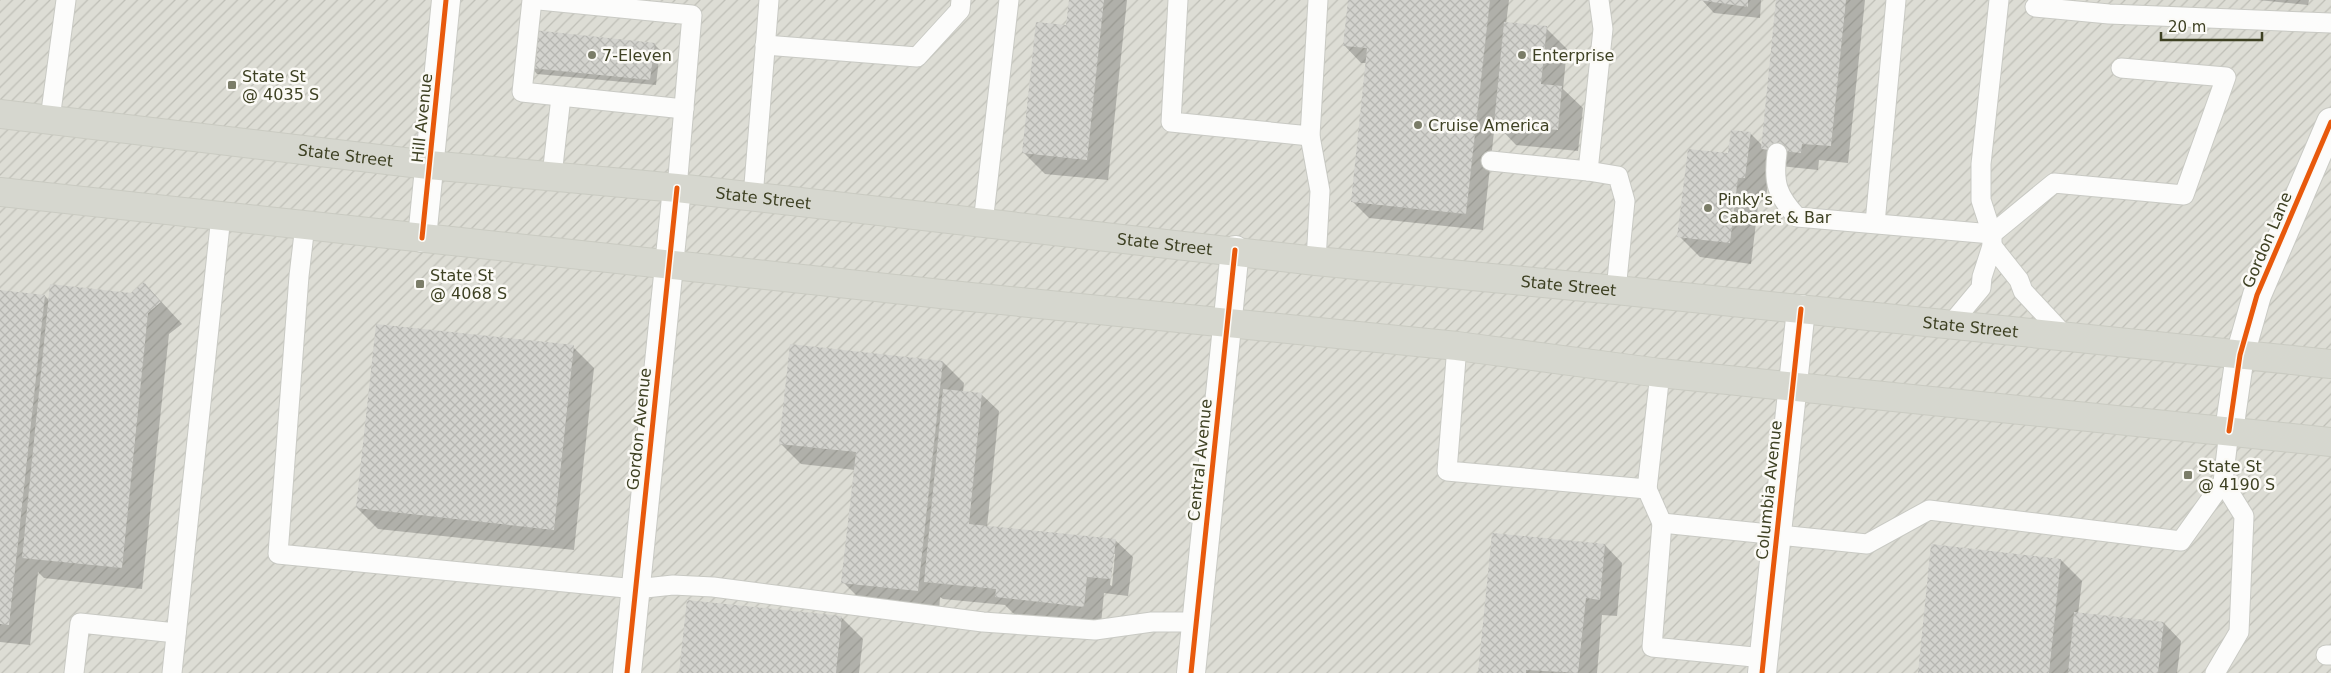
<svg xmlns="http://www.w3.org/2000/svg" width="2331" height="673" viewBox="0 0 2331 673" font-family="'DejaVu Sans',sans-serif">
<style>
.industrial{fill:url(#industrial-furrows)}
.shadow{fill:#0003;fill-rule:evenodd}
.building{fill:url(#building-cross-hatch)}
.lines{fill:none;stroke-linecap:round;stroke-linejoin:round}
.service-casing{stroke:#c9cac4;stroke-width:21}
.minor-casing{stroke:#c9cac4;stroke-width:30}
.tertiary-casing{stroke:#c9cac4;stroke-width:30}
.primary-casing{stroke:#cacbc2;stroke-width:30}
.service{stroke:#fcfcfb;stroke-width:19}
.minor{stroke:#fcfcfb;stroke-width:28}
.tertiary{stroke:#fcfcfb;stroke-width:28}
.primary{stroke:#d6d7cf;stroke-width:28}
.cycleway-casing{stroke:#fbfaf6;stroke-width:8}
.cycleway{stroke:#e8590c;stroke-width:5}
.poi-dot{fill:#7b7d68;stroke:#fbfaf6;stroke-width:2}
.labels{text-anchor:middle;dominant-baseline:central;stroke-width:5;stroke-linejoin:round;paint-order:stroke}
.poi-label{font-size:16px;fill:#3e4123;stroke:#fbfaf6;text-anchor:start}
.street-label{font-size:16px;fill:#3e4123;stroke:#fbfaf6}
</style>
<defs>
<pattern id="industrial-furrows" width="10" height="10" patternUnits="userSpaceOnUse" patternTransform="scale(1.25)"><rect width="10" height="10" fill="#ddddd5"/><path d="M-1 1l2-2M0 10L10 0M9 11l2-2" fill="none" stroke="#bfbfb7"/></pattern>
<pattern id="building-cross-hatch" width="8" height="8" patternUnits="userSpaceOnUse" patternTransform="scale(1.25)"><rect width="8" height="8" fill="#d3d3ce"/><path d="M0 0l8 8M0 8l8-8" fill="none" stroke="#b6b6b1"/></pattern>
</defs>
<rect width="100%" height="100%" fill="#ecece7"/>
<rect class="industrial" x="0" y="0" width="2331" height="673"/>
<g class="shadow">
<polygon points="1070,0 1127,0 1108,180 1045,174 1024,153 1067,27"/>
<polygon points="1349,0 1509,0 1506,24 1546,28 1567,49 1563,89 1583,108 1578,151 1516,145 1495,123 1483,230 1369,218 1352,201 1367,63 1361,63 1344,45"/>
<polygon points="1702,0 1761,0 1760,18 1714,13"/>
<polygon points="1778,0 1865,0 1848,163 1819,160 1818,170 1780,166 1771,157 1766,199 1759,198 1751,264 1700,257 1679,236 1729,155 1750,133 1763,146"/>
<polygon points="2258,0 2309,0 2308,5"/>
<polygon points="654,44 660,50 656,85 537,74 531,67"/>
<polygon points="144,283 182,324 169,334 142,589 44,578 38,572 30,645 0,642 0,291 45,296 50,301 131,294"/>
<polygon points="573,347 594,368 574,550 378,529 357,508"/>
<path d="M 943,362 L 964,383 L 963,392 L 981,394 L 999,411 L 987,527 L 1115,540 L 1133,557 L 1128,596 L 1104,593 L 1101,624 L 1014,614 L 1005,605 L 943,599 L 940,597 L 939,612 L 864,603 L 843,582 L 855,470 L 801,464 L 780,443 ZM 1113,554 L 1115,554 L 1112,586 L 1110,585 Z"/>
<polygon points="1605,545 1622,563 1617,616 1602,615 1597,673 1479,673"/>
<polygon points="2061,560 2082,581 2078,614 2164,623 2181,641 2177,673 1919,673"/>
<polygon points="688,601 842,618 863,639 859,673 681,673"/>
</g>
<g class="building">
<polygon points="1069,0 1104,0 1087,160 1022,153 1036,22 1066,25"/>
<polygon points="1348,0 1490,0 1466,214 1351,202 1367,48 1343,46"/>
<polygon points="1698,0 1748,0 1748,7"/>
<polygon points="1776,0 1846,0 1831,146 1802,144 1801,153 1761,149"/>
<polygon points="1504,22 1547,26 1541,84 1562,86 1558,130 1494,124"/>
<polygon points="533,30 655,43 650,80 530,68"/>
<polygon points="1731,130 1751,132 1745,178 1738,178 1730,243 1677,237 1688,149 1728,153"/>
<polygon points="144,282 161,302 148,313 122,568 22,558 50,284 131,293"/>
<polygon points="0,290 45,295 9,625 0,624"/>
<polygon points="376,324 574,345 554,530 356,508"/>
<polygon points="790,344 943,361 918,591 841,583 856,452 779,444"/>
<polygon points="943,389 982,393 969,524 1116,539 1111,579 1087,577 1084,607 995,597 996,589 924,582"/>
<polygon points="1492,533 1605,544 1600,600 1586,598 1578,673 1526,670 1526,673 1478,673"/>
<polygon points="1931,544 2061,559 2049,673 1918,673"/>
<polygon points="687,600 842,616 836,673 679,673"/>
<polygon points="2074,612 2164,622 2158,673 2068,673"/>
</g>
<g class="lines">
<g class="service-casing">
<g id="service">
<polyline points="532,0 522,92 684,109"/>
<polyline points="539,0 692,15 677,188"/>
<polyline points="1178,0 1171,122 1310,136"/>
<polyline points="2035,7 2109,14 2331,23"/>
<polyline points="765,45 917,57 960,10 961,0"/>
<polyline points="50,119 66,0"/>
<path d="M 1777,153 C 1773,183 1777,195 1797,217 L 1992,234 L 2054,183 L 2184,195 L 2226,77 L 2121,68"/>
<polyline points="1491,161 1588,171 1618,176 1625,201 1616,290"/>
<polyline points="1588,171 1603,29 1599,0"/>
<polyline points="552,175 561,97"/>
<polyline points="753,197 769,0"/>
<polyline points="983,223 1009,0"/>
<polyline points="1875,223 1896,0"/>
<polyline points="305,225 299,276 278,554 636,589 673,585 713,587 983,622 1095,630 1152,622 1196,622"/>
<polyline points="1992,244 1992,234 1981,200 1981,164 1999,0"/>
<polyline points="1316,261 1320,191 1310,136 1318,0"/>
<polyline points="1951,324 1981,288 1982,277 1992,246 2019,280 2023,291 2065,336"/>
<polyline points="1457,346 1447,471 1647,489 1660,373"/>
<polyline points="1647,489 1662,523"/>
<polyline points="2326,655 2331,655"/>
<polyline points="1764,658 1652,647 1662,523 1867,544 1929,510 2181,541 2223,482 2229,431"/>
<polyline points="74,673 80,623 176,633"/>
<polyline points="172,673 221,216"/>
<polyline points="2215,673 2239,632 2244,516 2223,482"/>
</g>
</g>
<g class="minor-casing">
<g id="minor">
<polyline points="422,238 446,0"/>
<polyline points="627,673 677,188"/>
<polyline points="1191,673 1235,250"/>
<polyline points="1762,673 1801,309"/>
</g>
</g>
<g class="tertiary-casing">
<polyline id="tertiary" points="2229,431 2240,355 2257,295 2331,122"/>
</g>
<g class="primary-casing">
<g id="primary">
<path id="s1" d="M 0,114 L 429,165 L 677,188 L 1316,261 L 1616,290 L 2331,364"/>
<polyline points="0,192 941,294 1457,346 1660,373 2331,442"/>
</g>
</g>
<use href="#service" class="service"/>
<use href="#minor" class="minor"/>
<use href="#tertiary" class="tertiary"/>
<use href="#primary" class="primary"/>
<g class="cycleway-casing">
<g id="cycleway">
<polyline points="422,238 446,0"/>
<polyline points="2229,431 2240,355 2257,295 2331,122"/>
<polyline points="627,673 677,188"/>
<polyline points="1191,673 1235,250"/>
<polyline points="1762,673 1801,309"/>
</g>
</g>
<use href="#cycleway" class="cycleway"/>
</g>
<g class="poi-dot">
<circle cx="592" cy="55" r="5"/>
<circle cx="1522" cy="55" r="5"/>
<rect x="227" y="80" width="10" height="10" rx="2.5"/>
<circle cx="1418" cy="125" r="5"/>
<circle cx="1708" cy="208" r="5"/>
<rect x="415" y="279" width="10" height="10" rx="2.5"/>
<rect x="2183" y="470" width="10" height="10" rx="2.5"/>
</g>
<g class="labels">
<g class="poi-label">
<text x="602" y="55">7-Eleven</text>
<text x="1532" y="55">Enterprise</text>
<text x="242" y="76">State St<tspan x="242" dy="18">@ 4035 S</tspan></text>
<text x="1428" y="125">Cruise America</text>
<text x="1718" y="199">Pinky's<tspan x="1718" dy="18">Cabaret &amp; Bar</tspan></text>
<text x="430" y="275">State St<tspan x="430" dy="18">@ 4068 S</tspan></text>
<text x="2198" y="466">State St<tspan x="2198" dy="18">@ 4190 S</tspan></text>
</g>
<g class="street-label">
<text transform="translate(422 118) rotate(-84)">Hill Avenue</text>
<text stroke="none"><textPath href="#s1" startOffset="348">State Street</textPath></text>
<text stroke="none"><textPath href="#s1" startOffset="768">State Street</textPath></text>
<text transform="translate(2267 240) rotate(-67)">Gordon Lane</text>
<text stroke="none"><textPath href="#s1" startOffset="1172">State Street</textPath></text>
<text stroke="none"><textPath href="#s1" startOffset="1578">State Street</textPath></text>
<text stroke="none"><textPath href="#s1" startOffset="1982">State Street</textPath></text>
<text transform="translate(639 429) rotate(-84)">Gordon Avenue</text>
<text transform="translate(1200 460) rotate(-84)">Central Avenue</text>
<text transform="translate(1769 490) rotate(-84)">Columbia Avenue</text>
</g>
</g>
<path d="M2161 32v8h101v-8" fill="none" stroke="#3e4123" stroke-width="2.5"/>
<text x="2168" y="32" font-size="15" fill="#3e4123" stroke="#fbfaf6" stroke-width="4" paint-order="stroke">20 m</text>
</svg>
